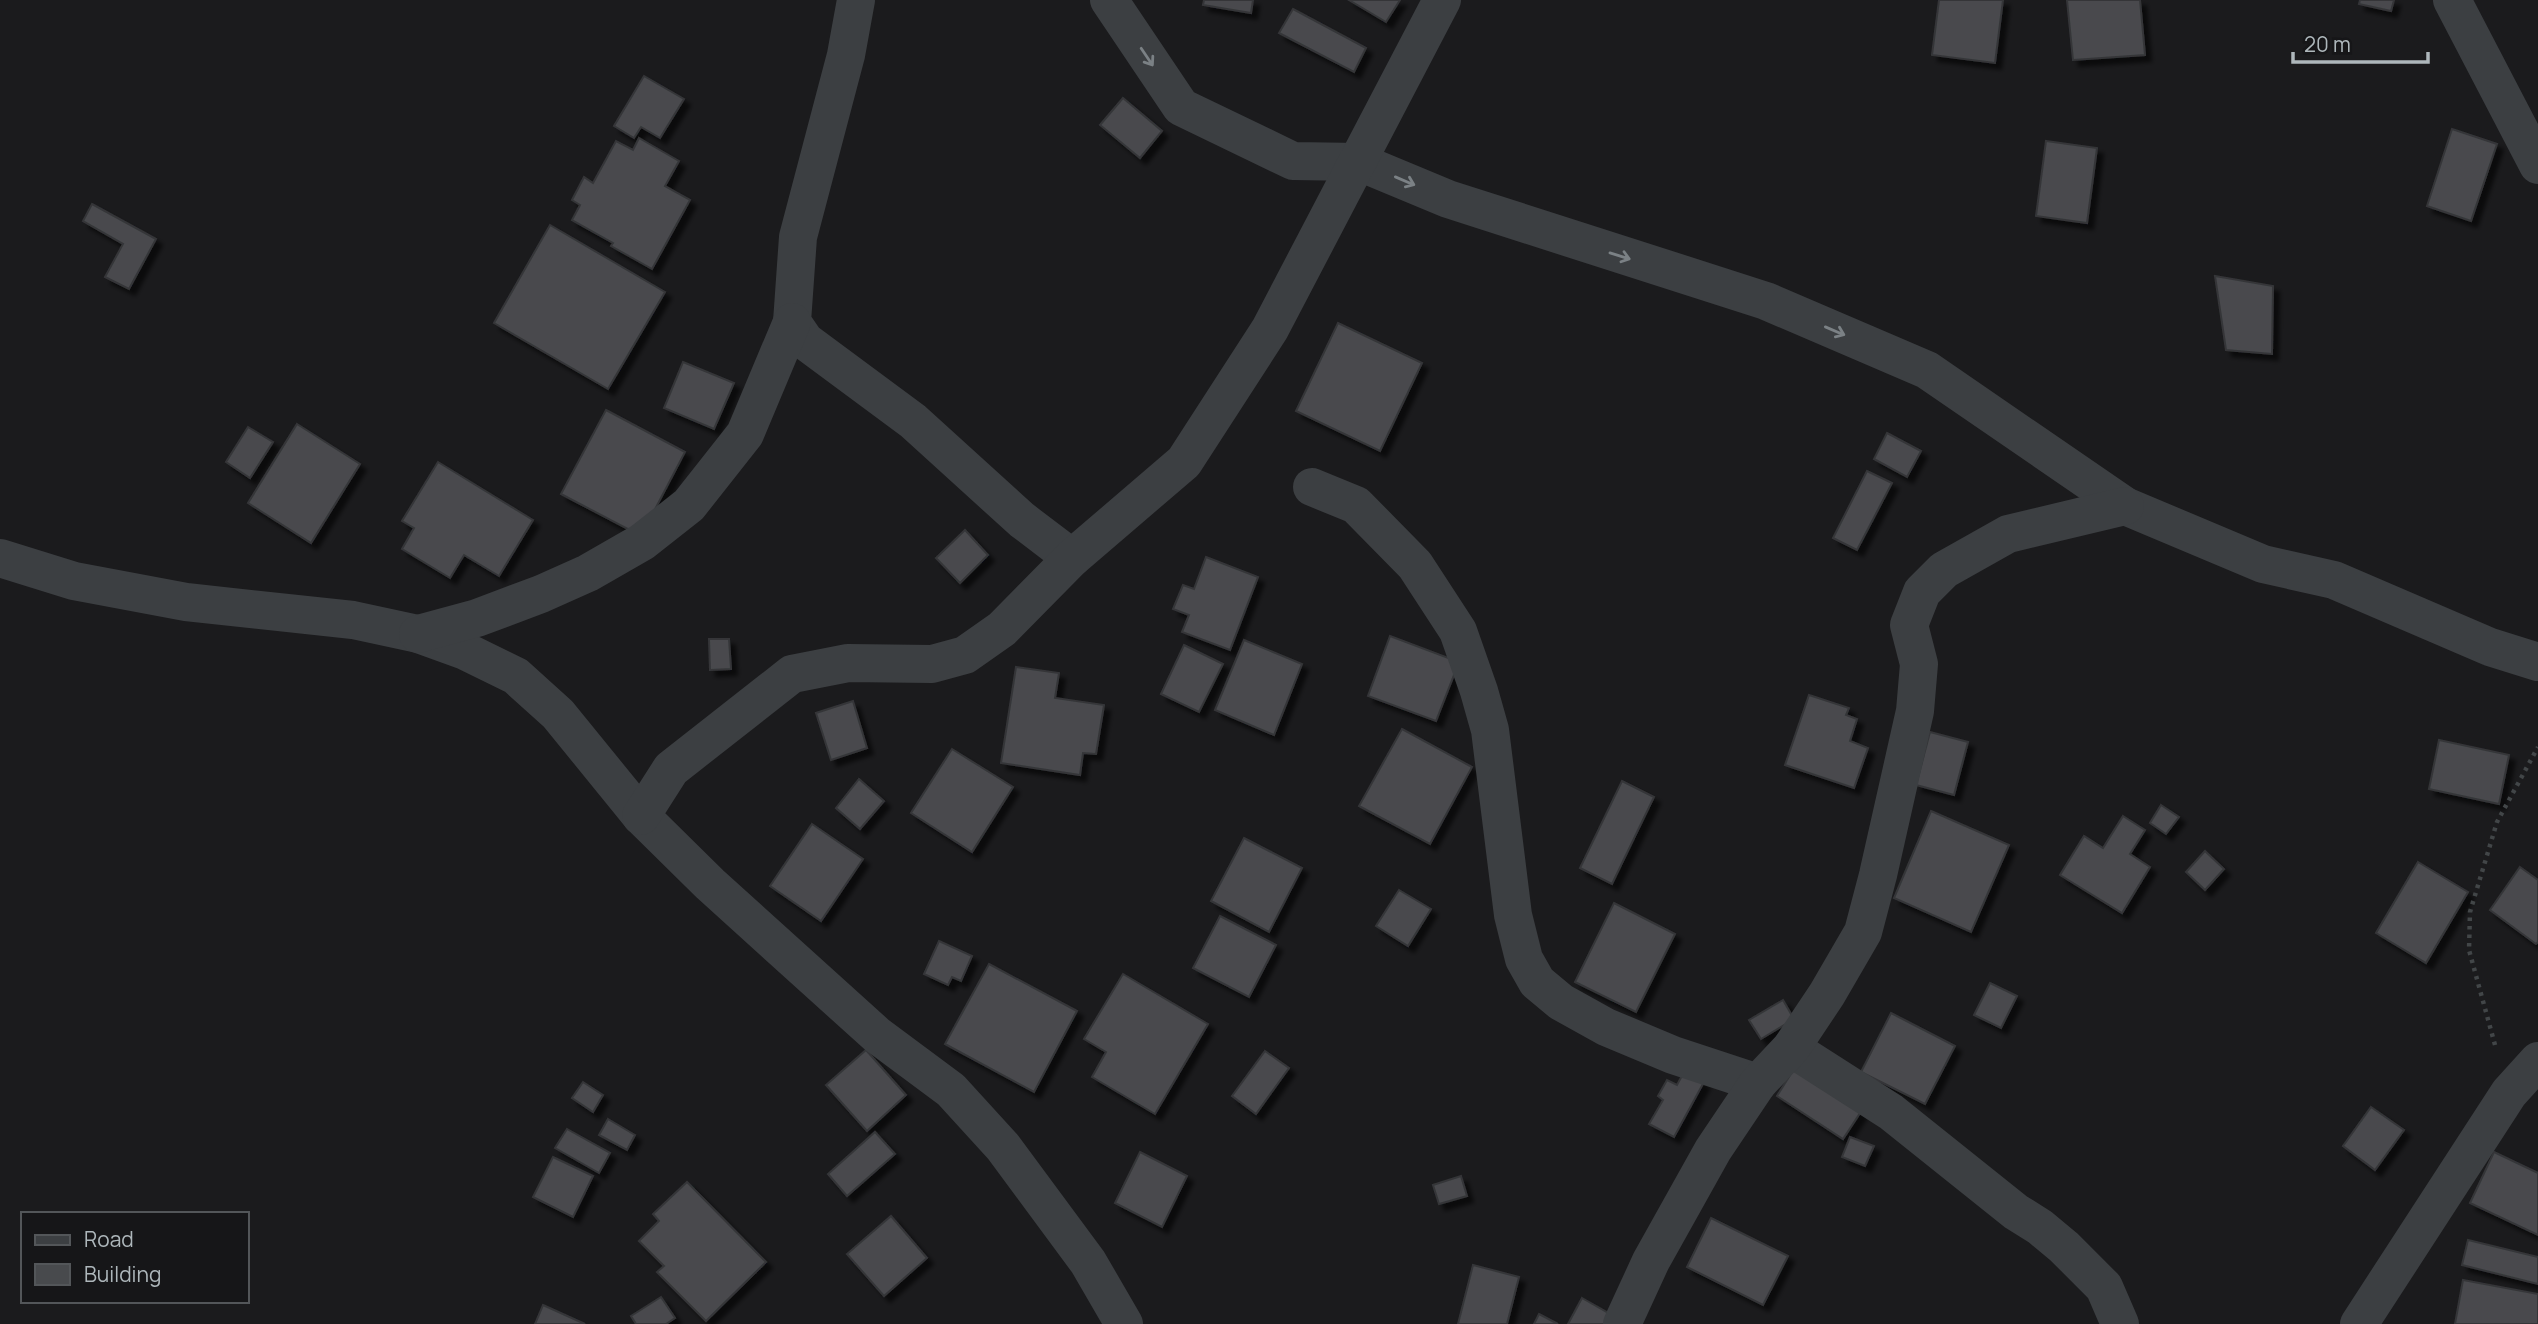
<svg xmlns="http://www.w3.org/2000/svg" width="2538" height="1324" viewBox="0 0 2538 1324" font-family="Manrope,sans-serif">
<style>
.building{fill:#484a4d;stroke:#353639;stroke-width:2;filter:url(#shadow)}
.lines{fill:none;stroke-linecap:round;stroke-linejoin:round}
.path{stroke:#424648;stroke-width:4.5;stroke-dasharray:3.5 5;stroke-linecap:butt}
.minor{stroke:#3c3f42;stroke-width:38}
.oneway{stroke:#7b8185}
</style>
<defs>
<filter id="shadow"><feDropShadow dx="6" dy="6" stdDeviation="2" flood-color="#0009"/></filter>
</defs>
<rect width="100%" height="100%" fill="#1b1b1d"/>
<g class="building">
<polygon points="1204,0 1253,0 1251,13 1203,5"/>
<polygon points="1349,0 1400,0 1386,22"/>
<polygon points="1939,0 2003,0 1995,63 1932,55"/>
<polygon points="2067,0 2140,0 2145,55 2073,60"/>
<polygon points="2360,0 2394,0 2391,11 2359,4"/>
<polygon points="1293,9 1366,48 1354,72 1279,33"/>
<polygon points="644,76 684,99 660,138 641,127 634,138 614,126"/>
<polygon points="1123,98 1162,131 1140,158 1100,125"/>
<polygon points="2452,129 2497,144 2471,221 2427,206"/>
<polygon points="639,138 679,161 665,186 690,200 652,269 611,246 613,243 572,220 580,205 572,200 584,177 593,183 616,141 633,150"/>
<polygon points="2046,141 2097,148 2087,223 2036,216"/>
<polygon points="92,204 156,239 129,289 105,277 123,244 83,221"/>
<polygon points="550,225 665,292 608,389 494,323"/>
<polygon points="2215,276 2273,286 2272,354 2226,350"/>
<polygon points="1338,323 1422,363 1380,451 1296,411"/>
<polygon points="683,362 734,383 714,429 664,408"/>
<polygon points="606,410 685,452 641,536 561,494"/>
<polygon points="297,424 360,464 311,543 248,503"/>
<polygon points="248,427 273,442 250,478 226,462"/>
<polygon points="1887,433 1921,451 1907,477 1874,459"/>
<polygon points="438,462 533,520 499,576 464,555 450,578 402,549 414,528 402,521"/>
<polygon points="1867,471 1892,483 1857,550 1833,538"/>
<polygon points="965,530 988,555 960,583 936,558"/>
<polygon points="1206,557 1258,577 1230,650 1182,632 1189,615 1173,609 1183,585 1194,589"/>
<polygon points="1390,636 1459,662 1436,721 1368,696"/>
<polygon points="709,639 729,639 731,669 710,670"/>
<polygon points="1244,640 1302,664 1274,735 1215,710"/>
<polygon points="1184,645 1223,664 1199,712 1161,694"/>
<polygon points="1016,667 1059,673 1055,698 1104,705 1096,754 1083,753 1080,775 1001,763"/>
<polygon points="1809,695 1849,708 1846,715 1857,719 1850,741 1868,748 1854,788 1785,765"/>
<polygon points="853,701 867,748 831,760 816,713"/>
<polygon points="1402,729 1472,767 1430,844 1359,806"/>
<polygon points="1930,732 1968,742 1954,795 1916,785"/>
<polygon points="2439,740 2509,755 2499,804 2429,789"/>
<polygon points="952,749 1013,787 972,852 911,813"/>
<polygon points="859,779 884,801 860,829 836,808"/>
<polygon points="1622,781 1654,797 1612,884 1580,868"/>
<polygon points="2161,805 2179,817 2166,834 2150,823"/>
<polygon points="1931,811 2009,845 1971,932 1894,898"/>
<polygon points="2123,816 2145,830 2130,854 2150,867 2122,913 2060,875 2084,836 2103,848"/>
<polygon points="812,824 863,859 821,921 770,886"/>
<polygon points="1244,838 1302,868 1269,932 1211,901"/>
<polygon points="2205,851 2224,869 2205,890 2186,872"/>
<polygon points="2418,862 2468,892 2426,963 2376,933"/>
<polygon points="2520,867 2538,880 2538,942 2536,944 2490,910"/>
<polygon points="1399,890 1431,909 1408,946 1376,926"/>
<polygon points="1614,903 1675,934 1636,1012 1575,982"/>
<polygon points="1220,916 1276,945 1249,997 1193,968"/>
<polygon points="939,941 972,956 961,981 952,977 948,985 924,974"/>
<polygon points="989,964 1077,1011 1034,1092 945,1044"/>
<polygon points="1123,974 1208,1024 1155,1114 1092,1077 1106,1052 1084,1039"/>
<polygon points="1990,983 2017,996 2001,1028 1974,1015"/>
<polygon points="1783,1000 1794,1019 1761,1039 1749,1020"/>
<polygon points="1891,1013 1955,1046 1925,1104 1861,1072"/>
<polygon points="866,1050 906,1095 867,1131 826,1085"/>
<polygon points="1265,1051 1289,1068 1256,1114 1232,1096"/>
<polygon points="1797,1064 1864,1107 1843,1139 1777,1096"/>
<polygon points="1684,1072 1704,1082 1674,1137 1649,1124 1663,1100 1658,1096 1667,1080 1677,1085"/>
<polygon points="583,1082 603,1095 593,1112 572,1098"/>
<polygon points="2371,1107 2404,1130 2375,1170 2343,1146"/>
<polygon points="608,1119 635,1135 627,1150 599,1135"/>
<polygon points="567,1129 610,1153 599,1173 555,1148"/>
<polygon points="875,1132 895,1154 847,1196 828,1174"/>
<polygon points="1850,1137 1874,1146 1865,1166 1842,1157"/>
<polygon points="1140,1152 1187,1176 1162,1227 1115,1203"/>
<polygon points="2494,1152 2538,1173 2538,1235 2470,1203"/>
<polygon points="553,1157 593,1176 573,1217 533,1197"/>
<polygon points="1461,1176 1467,1196 1439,1204 1433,1185"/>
<polygon points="687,1182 766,1262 706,1321 657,1272 664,1266 639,1241 659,1221 653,1214"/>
<polygon points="891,1216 927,1258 884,1296 847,1254"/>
<polygon points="1711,1218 1788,1256 1763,1305 1687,1267"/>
<polygon points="2468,1240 2538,1257 2538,1284 2462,1265"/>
<polygon points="1473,1265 1519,1277 1507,1324 1458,1324"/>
<polygon points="2463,1280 2538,1294 2538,1324 2455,1324"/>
<polygon points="661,1297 675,1318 666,1324 636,1324 631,1316"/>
<polygon points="1582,1298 1610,1314 1605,1324 1568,1324"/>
<polygon points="543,1305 585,1324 535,1324"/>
<polygon points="1539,1314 1558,1324 1534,1324"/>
</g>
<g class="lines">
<polyline class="path" points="2495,1045 2469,950 2470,912 2497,822 2538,747"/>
<g class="minor">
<polyline points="856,0 846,55 798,237 792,322 805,341 913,421 1022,520 1072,558"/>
<polyline points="1109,0 1181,107 1293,161 1359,162 1448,199 1766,301 1927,370 2125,506 2263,564 2334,580 2490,647 2538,662"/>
<polyline points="2452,0 2538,165"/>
<polyline points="1312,487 1356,505 1415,565 1458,631 1479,691 1490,730 1513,915 1524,959 1537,982 1561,1002 1606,1027 1673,1055 1758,1083"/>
<polyline points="0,558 74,581 186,602 353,620 418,634 465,651 516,676 558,714 641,816 710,884 877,1035 951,1090 1003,1147 1088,1262 1124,1324"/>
<polyline points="418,634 477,618 541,594 588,573 642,542 689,505 745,434 792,322"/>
<polyline points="641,816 671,769 792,674 848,663 932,664 965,655 1002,629 1072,558 1184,462 1270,329 1442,0"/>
<polyline points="1791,1048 1891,1112 2016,1212 2040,1227 2064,1247 2104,1287 2120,1324"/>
<polyline points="1622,1324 1651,1261 1713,1150 1758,1083 1791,1048 1827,994 1863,932 1878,875 1915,711 1919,664 1909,625 1922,592 1944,570 2008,534 2125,506"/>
<polyline points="2359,1324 2509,1093 2538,1061"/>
</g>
</g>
<defs><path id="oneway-shaft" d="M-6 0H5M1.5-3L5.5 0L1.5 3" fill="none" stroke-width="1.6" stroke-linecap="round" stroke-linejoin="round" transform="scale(1.75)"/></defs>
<g class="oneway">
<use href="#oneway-shaft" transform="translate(1147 57) rotate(56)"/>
<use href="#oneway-shaft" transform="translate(1405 181) rotate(23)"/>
<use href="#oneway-shaft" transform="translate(1620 256) rotate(17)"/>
<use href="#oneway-shaft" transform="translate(1835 331) rotate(23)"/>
</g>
<rect x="21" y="1212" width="228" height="91" fill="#161618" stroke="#535659" stroke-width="2"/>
<rect x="35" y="1235" width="35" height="10" fill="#3c3f42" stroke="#535659" stroke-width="2"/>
<text x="84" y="1247" font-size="21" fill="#aeb7bb">Road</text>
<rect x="35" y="1264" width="35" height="21" fill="#484a4d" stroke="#535659" stroke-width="2"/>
<text x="84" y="1282" font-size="21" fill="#aeb7bb">Building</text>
<path d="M2293 52v10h135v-10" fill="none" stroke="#aeb7bb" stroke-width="3.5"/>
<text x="2304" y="52" font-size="21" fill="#aeb7bb" stroke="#161618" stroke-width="5" paint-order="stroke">20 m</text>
</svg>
